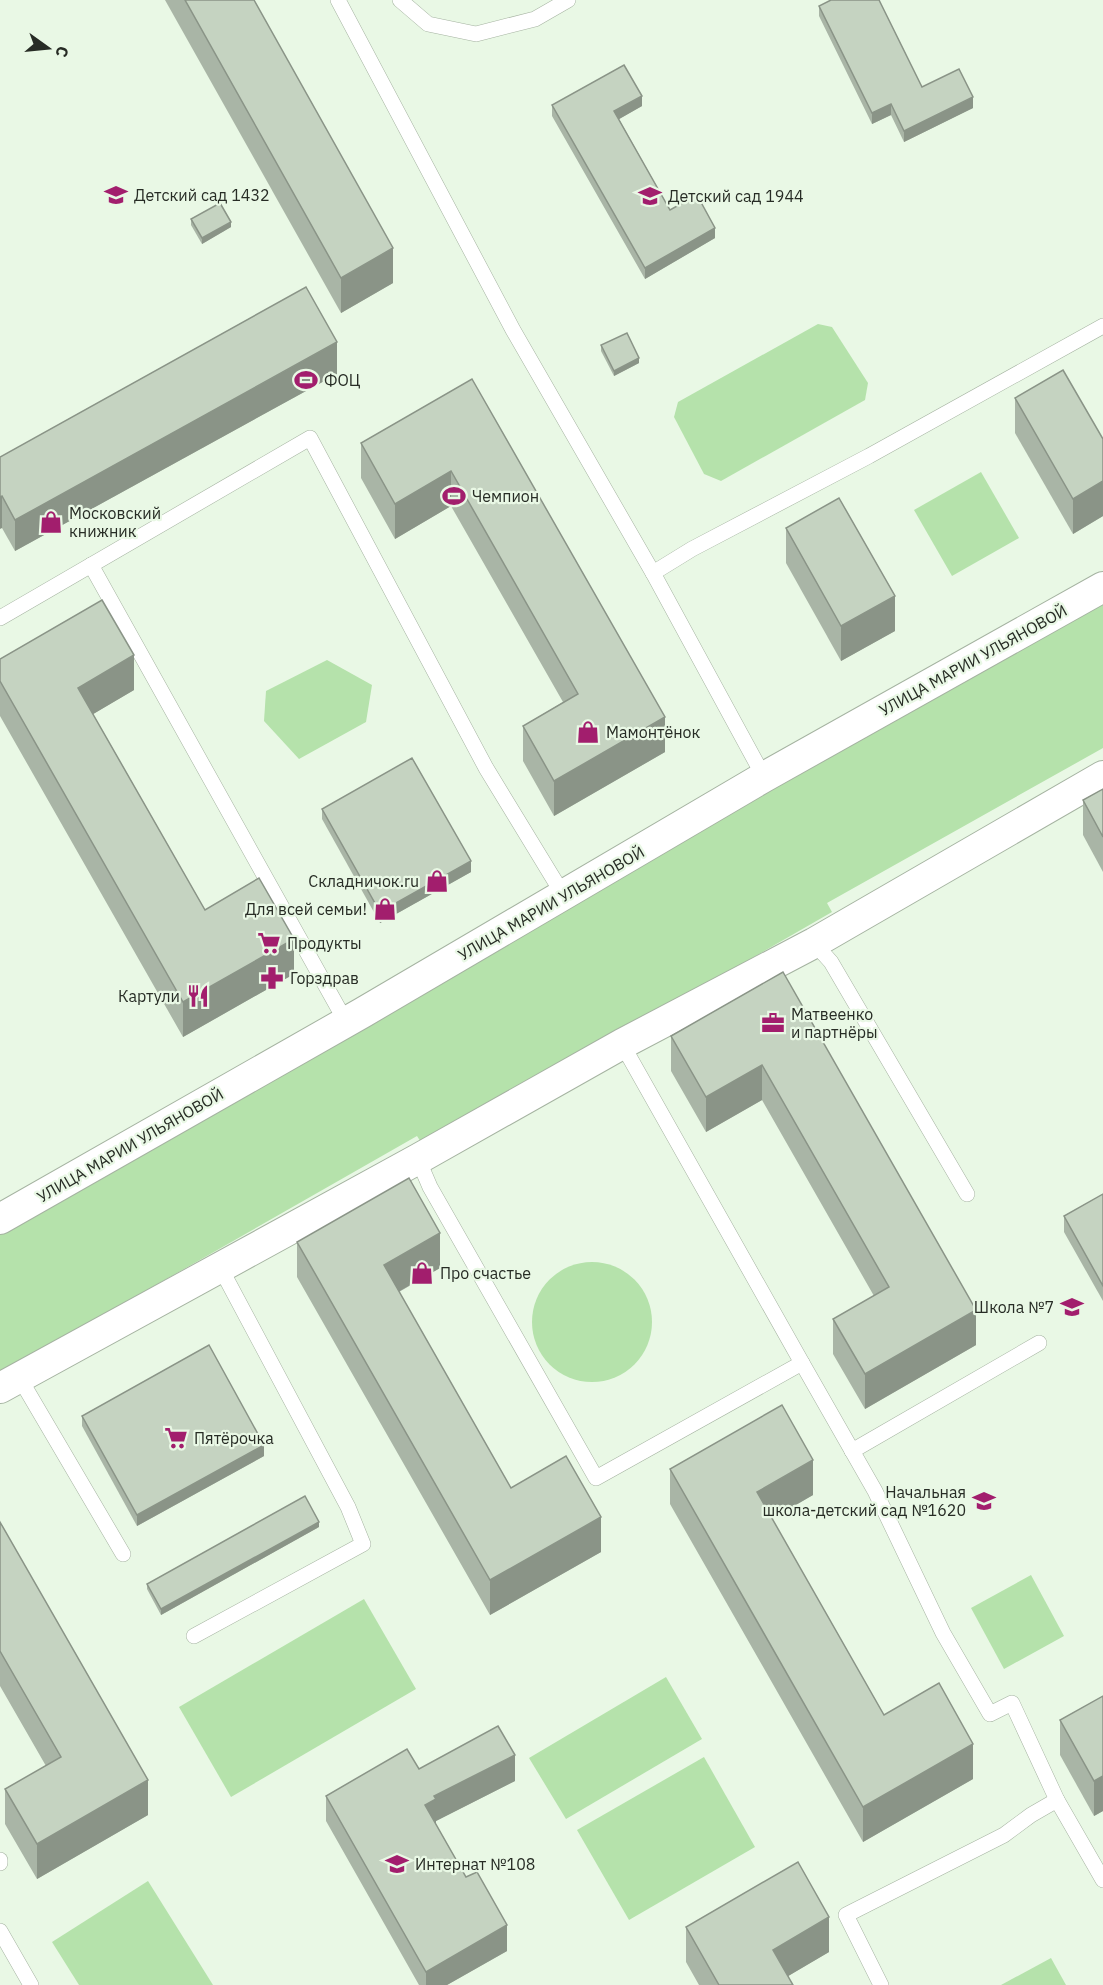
<svg xmlns="http://www.w3.org/2000/svg" width="1103" height="1985" viewBox="0 0 1103 1985" font-family="'IBM Plex Sans',sans-serif">
<style>
.green{fill:#b5e2ab}
.lines{fill:none;stroke-linecap:round;stroke-linejoin:round}
.service-casing{stroke:#a5b3a1;stroke-width:16}
.minor-casing{stroke:#a5b3a1;stroke-width:32}
.service{stroke:#fff;stroke-width:15}
.minor{stroke:#fff;stroke-width:30}
.wall{fill:#a9b5a6}
.shaded-wall{fill:#8a9487}
.building{fill:#c5d3c1;stroke:#8a9487;stroke-width:1.5}
.labels{text-anchor:middle;dominant-baseline:central;stroke-width:4.5;stroke-linejoin:round;paint-order:stroke}
.poi-label{font-size:16px;fill:#272c25;stroke:#e9f8e5;text-anchor:start}
.street-label{font-size:16px;fill:#272c25;stroke:#e9f8e5}
</style>
<rect width="100%" height="100%" fill="#e9f8e5"/>
<g class="green">
<polygon points="818,324 832,327 868,383 865,400 721,481 704,474 674,417 678,402"/>
<polygon points="981,472 1019,538 952,576 914,510"/>
<polygon points="1103,600 1103,748 827,903 832,912 424,1147 417,1136 0,1374 0,1224"/>
<polygon points="327,660 372,685 366,722 299,759 264,721 266,691"/>
<circle cx="592" cy="1322" r="60"/>
<polygon points="1031,1575 1064,1636 1004,1669 971,1608"/>
<polygon points="364,1599 416,1689 231,1797 179,1707"/>
<polygon points="666,1677 702,1739 566,1819 529,1758"/>
<polygon points="704,1757 755,1847 629,1920 577,1830"/>
<polygon points="148,1881 213,1985 79,1985 52,1942"/>
<polygon points="1051,1958 1066,1985 1001,1985"/>
</g>
<g class="lines">
<g class="service-casing">
<g id="service">
<polyline points="338,0 513,330 653,573 764,777"/>
<polyline points="400,0 428,24 476,34 535,19 568,0"/>
<polyline points="91,565 346,1022"/>
<polyline points="653,573 692,549 869,456 1103,326"/>
<polyline points="0,618 310,438 486,768 564,896"/>
<polyline points="814,943 831,962 967,1194"/>
<polyline points="418,1159 430,1187 596,1478 802,1363 622,1044"/>
<polyline points="802,1363 875,1491 943,1633 990,1714 1012,1703 1057,1800"/>
<polyline points="19,1377 123,1554"/>
<polyline points="852,1451 1039,1343"/>
<polyline points="194,1636 363,1544 348,1507 220,1267"/>
<polyline points="0,1860 0,1863"/>
<polyline points="0,1931 31,1985"/>
<polyline points="881,1985 846,1915 1004,1835 1031,1815 1057,1800 1103,1880"/>
</g>
</g>
<g class="minor-casing">
<g id="minor">
<polyline points="0,1219 362,1013 764,777 1103,587"/>
<polyline points="0,1388 418,1159 622,1044 814,943 1103,776"/>
</g>
</g>
<use href="#service" class="service"/>
<use href="#minor" class="minor"/>
</g>
<g class="wall">
<polygon points="165,0 254,0 393,283 341,313"/>
<polygon points="819,6 922,87 973,108 904,142 891,115 872,124 819,16"/>
<polygon points="552,105 642,106 619,119 670,210 715,238 645,279 552,116"/>
<polygon points="191,219 231,227 202,244 191,225"/>
<polygon points="601,345 639,363 614,376 601,351"/>
<polygon points="337,374 15,551 2,528 0,457"/>
<polygon points="472,379 665,752 554,816 523,761 523,726 563,702 451,506 395,539 361,478 361,443"/>
<polygon points="1015,398 1103,439 1103,516 1073,534 1015,433"/>
<polygon points="786,528 895,631 841,661 786,563"/>
<polygon points="0,659 134,690 93,714 205,910 294,974 183,1037 0,716"/>
<polygon points="1103,789 1103,872 1083,835 1083,800"/>
<polygon points="322,809 471,872 380,923 322,819"/>
<polygon points="783,972 976,1345 865,1409 833,1354 833,1319 874,1296 762,1100 706,1132 671,1071 671,1036"/>
<polygon points="1103,1194 1103,1301 1064,1232 1064,1216"/>
<polygon points="297,1242 440,1268 399,1292 511,1488 601,1552 490,1615 297,1277"/>
<polygon points="82,1416 264,1456 137,1526 82,1426"/>
<polygon points="670,1469 813,1495 772,1519 884,1715 973,1779 863,1842 670,1504"/>
<polygon points="0,1522 148,1815 37,1879 5,1824 5,1789 46,1766 0,1686"/>
<polygon points="319,1527 161,1615 147,1589 147,1584"/>
<polygon points="1103,1696 1103,1811 1094,1816 1060,1755 1060,1720"/>
<polygon points="419,1769 515,1781 436,1821 436,1824 507,1951 447,1985 419,1985 326,1821 326,1796"/>
<polygon points="686,1927 829,1952 788,1976 793,1985 699,1985 686,1962"/>
</g>
<g class="shaded-wall">
<polygon points="642,96 642,106 614,122 614,111"/>
<polygon points="973,97 973,108 904,142 904,131"/>
<polygon points="891,104 891,115 872,124 872,113"/>
<polygon points="231,222 231,227 202,244 202,238"/>
<polygon points="715,228 715,238 645,279 645,268"/>
<polygon points="393,248 393,283 341,313 341,278"/>
<polygon points="337,342 337,374 15,551 15,520"/>
<polygon points="639,358 639,363 614,376 614,371"/>
<polygon points="451,471 451,506 395,539 395,504"/>
<polygon points="1103,481 1103,516 1073,534 1073,499"/>
<polygon points="2,496 2,528 0,529 0,497"/>
<polygon points="895,596 895,631 841,661 841,626"/>
<polygon points="134,655 134,690 78,723 78,688"/>
<polygon points="665,717 665,752 554,816 554,781"/>
<polygon points="471,861 471,872 380,923 380,912"/>
<polygon points="294,939 294,974 183,1037 183,1002"/>
<polygon points="762,1065 762,1100 706,1132 706,1097"/>
<polygon points="440,1233 440,1268 384,1300 384,1265"/>
<polygon points="976,1310 976,1345 865,1409 865,1374"/>
<polygon points="264,1445 264,1456 137,1526 137,1515"/>
<polygon points="813,1460 813,1495 757,1527 757,1492"/>
<polygon points="601,1517 601,1552 490,1615 490,1580"/>
<polygon points="319,1522 319,1527 161,1615 161,1609"/>
<polygon points="973,1744 973,1779 863,1842 863,1807"/>
<polygon points="515,1755 515,1781 436,1821 436,1825 425,1805 434,1796"/>
<polygon points="1103,1776 1103,1811 1094,1816 1094,1781"/>
<polygon points="148,1780 148,1815 37,1879 37,1844"/>
<polygon points="829,1917 829,1952 773,1985 773,1950"/>
<polygon points="507,1925 507,1951 447,1985 426,1985 426,1972"/>
</g>
<g class="building">
<polygon points="185,0 254,0 393,248 341,278"/>
<polygon points="831,0 879,0 922,87 959,69 973,97 904,131 891,104 872,113 819,6"/>
<polygon points="624,65 642,96 614,111 670,210 697,195 715,228 645,268 552,105"/>
<polygon points="220,203 231,222 202,238 191,219"/>
<polygon points="306,287 337,342 15,520 2,496 0,497 0,457"/>
<polygon points="627,333 639,358 614,371 601,345"/>
<polygon points="1063,370 1103,439 1103,481 1073,499 1015,398"/>
<polygon points="472,379 665,717 554,781 523,726 578,694 451,471 395,504 361,443"/>
<polygon points="839,498 895,596 841,626 786,528"/>
<polygon points="102,600 134,655 78,688 205,910 259,878 294,939 183,1002 0,681 0,659"/>
<polygon points="412,758 471,861 380,912 322,809"/>
<polygon points="1103,789 1103,837 1083,800"/>
<polygon points="783,972 976,1310 865,1374 833,1319 889,1287 762,1065 706,1097 671,1036"/>
<polygon points="409,1178 440,1233 384,1265 511,1488 566,1456 601,1517 490,1580 297,1242"/>
<polygon points="1103,1194 1103,1286 1064,1216"/>
<polygon points="209,1345 264,1445 137,1515 82,1416"/>
<polygon points="782,1405 813,1460 757,1492 884,1715 939,1683 973,1744 863,1807 670,1469"/>
<polygon points="305,1496 319,1522 161,1609 147,1584"/>
<polygon points="0,1522 148,1780 37,1844 5,1789 61,1757 0,1651"/>
<polygon points="1103,1696 1103,1776 1094,1781 1060,1720"/>
<polygon points="498,1726 515,1755 434,1796 436,1799 425,1805 466,1877 477,1872 507,1925 426,1972 326,1796 407,1749 419,1769"/>
<polygon points="798,1862 829,1917 773,1950 793,1985 719,1985 686,1927"/>
</g>
<defs>
<g id="school-bare" transform="scale(1.8)"><path d="M0-5L7-2L0 1L-7-2ZM-4 1L0 2.5L4 1V4Q0 6-4 4Z" fill="#a21e6d" stroke="#e9f8e5" stroke-width="2.5" paint-order="stroke"/></g>
<g id="stadium-bare" transform="scale(1.8)"><path d="M0-5a6.5 5 0 1 0 0 10a6.5 5 0 1 0 0-10ZM-3.5-1.8h7v3.6h-7Z" fill="#a21e6d" stroke="#e9f8e5" stroke-width="2.5" paint-order="stroke"/></g>
<g id="shop-bare" transform="scale(1.8)"><path d="M-5-2.5h2.3a2.7 3.5 0 0 1 5.4 0H5L5.5 6h-11ZM-1.5-2.5h3a1.5 2.3 0 0 0-3 0Z" fill="#a21e6d" stroke="#e9f8e5" stroke-width="2.5" paint-order="stroke"/></g>
<g id="supermarket-bare" transform="scale(1.8)"><path d="M-6-5.5h2.5l.6 2H6L4.5 2H-2.5L-4.4-4H-6ZM-1.5 3.2a1.3 1.3 0 1 0 .1 0ZM3 3.2a1.3 1.3 0 1 0 .1 0Z" fill="#a21e6d" stroke="#e9f8e5" stroke-width="2.5" paint-order="stroke"/></g>
<g id="pharmacy-bare" transform="scale(1.8)"><path d="M-2-6h4v4h4v4h-4v4h-4v-4h-4v-4h4Z" fill="#a21e6d" stroke="#e9f8e5" stroke-width="2.5" paint-order="stroke"/></g>
<g id="restaurant-bare" transform="scale(1.8)"><path d="M-5-6h1v4h1v-4h1v4h1v-4h1v5L-1.5 .5V6h-2V.5L-5-1ZM5-6V6H3V1.5H1.5Q1.5-4 5-6Z" fill="#a21e6d" stroke="#e9f8e5" stroke-width="2.5" paint-order="stroke"/></g>
<g id="office-bare" transform="scale(1.8)"><path d="M-6-3h4V-5.5h4V-3h4V5H-6ZM-1-4.5V-3h2v-1.5ZM-6 0V1H6V0Z" fill="#a21e6d" stroke="#e9f8e5" stroke-width="2.5" paint-order="stroke"/></g>
</defs>
<g fill-rule="evenodd">
<use href="#school-bare" x="116" y="195"/>
<use href="#school-bare" x="650" y="196"/>
<use href="#stadium-bare" x="306" y="380"/>
<use href="#stadium-bare" x="454" y="496"/>
<use href="#shop-bare" x="51" y="522"/>
<use href="#shop-bare" x="588" y="732"/>
<use href="#shop-bare" x="437" y="881"/>
<use href="#shop-bare" x="385" y="909"/>
<use href="#supermarket-bare" x="269" y="943"/>
<use href="#pharmacy-bare" x="272" y="978"/>
<use href="#restaurant-bare" x="198" y="996"/>
<use href="#office-bare" x="773" y="1023"/>
<use href="#shop-bare" x="422" y="1273"/>
<use href="#school-bare" x="1072" y="1307"/>
<use href="#supermarket-bare" x="176" y="1438"/>
<use href="#school-bare" x="984" y="1501"/>
<use href="#school-bare" x="397" y="1864"/>
</g>
<g class="labels">
<g class="poi-label">
<text x="134" y="195">Детский сад 1432</text>
<text x="668" y="196">Детский сад 1944</text>
<text x="324" y="380">ФОЦ</text>
<text x="472" y="496">Чемпион</text>
<text x="69" y="513">Московский<tspan x="69" dy="18">книжник</tspan></text>
<text x="606" y="732">Мамонтёнок</text>
<text x="419" y="881" text-anchor="end">Складничок.ru</text>
<text x="367" y="909" text-anchor="end">Для всей семьи!</text>
<text x="287" y="943">Продукты</text>
<text x="290" y="978">Горздрав</text>
<text x="180" y="996" text-anchor="end">Картули</text>
<text x="791" y="1014">Матвеенко<tspan x="791" dy="18">и партнёры</tspan></text>
<text x="440" y="1273">Про счастье</text>
<text x="1054" y="1307" text-anchor="end">Школа №7</text>
<text x="194" y="1438">Пятёрочка</text>
<text x="966" y="1492" text-anchor="end">Начальная<tspan x="966" dy="18">школа-детский сад №1620</tspan></text>
<text x="415" y="1864">Интернат №108</text>
</g>
<g class="street-label">
<text transform="translate(973 660) rotate(-29)">УЛИЦА МАРИИ УЛЬЯНОВОЙ</text>
<text transform="translate(551 903) rotate(-30)">УЛИЦА МАРИИ УЛЬЯНОВОЙ</text>
<text transform="translate(130 1145) rotate(-30)">УЛИЦА МАРИИ УЛЬЯНОВОЙ</text>
</g>
</g>
<g transform="translate(48 48) rotate(105)" stroke="#e9f8e5" stroke-width="4.5" paint-order="stroke">
<path d="M0-4.5L10 22L0 15L-10 22Z" fill="#272c25"/>
<text y="-9" font-size="16" font-weight="bold" text-anchor="middle" fill="#272c25">С</text>
</g>
</svg>
